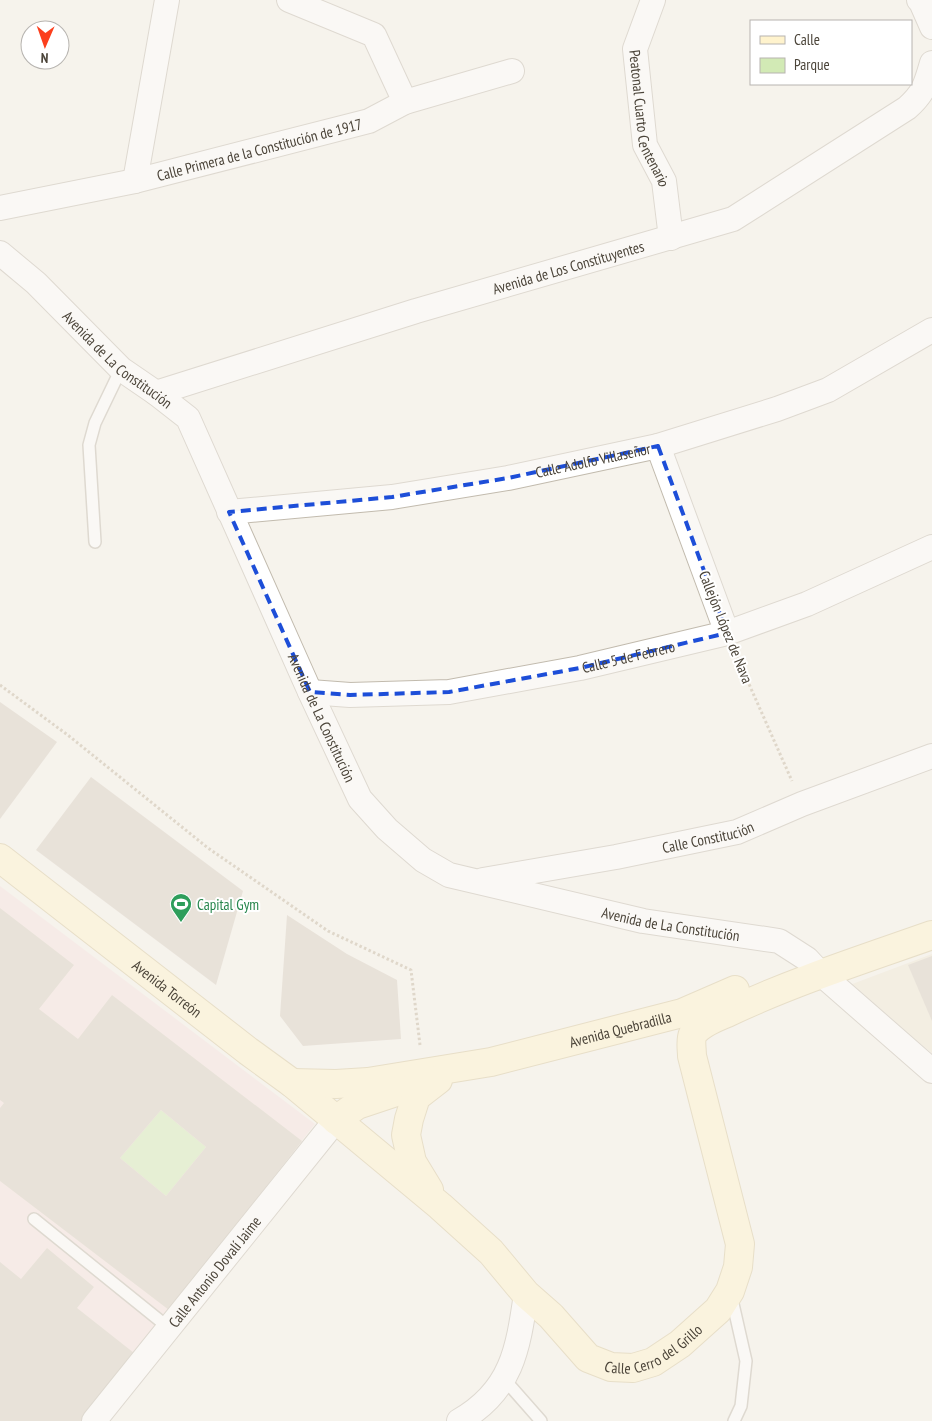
<svg xmlns="http://www.w3.org/2000/svg" width="932" height="1421" viewBox="0 0 932 1421" font-family="'PT Sans Narrow',sans-serif">
<style>
.education{fill:#efe8d6}
.medical{fill:#f6e3e0}
.green{fill:#d2eab5}
.building{fill:#d8cfc1;fill-rule:evenodd}
.lines{fill:none;stroke-linecap:round;stroke-linejoin:round}
.lane-casing{stroke:#c2bbae;stroke-width:14}
.street-casing{stroke:#c2bbae;stroke-width:26}
.secondary-casing{stroke:#d6c79b;stroke-width:30}
.path{stroke:#c4b79f;stroke-width:3;stroke-dasharray:2.5 2.5;stroke-linecap:butt}
.lane{stroke:#fff;stroke-width:11}
.street{stroke:#fff;stroke-width:24}
.secondary{stroke:#fff3cd;stroke-width:28}
.marked{fill:none;stroke:#1d4ed8;stroke-width:4;stroke-dasharray:10 6;stroke-linejoin:round}
.labels{text-anchor:middle;dominant-baseline:central;stroke-width:4;stroke-linejoin:round;paint-order:stroke}
.street-label{font-size:15px;fill:#4b4439;stroke:#fff}
.leisure-label{font-size:15px;fill:#27864d;stroke:#fff;text-anchor:start}
</style>
<rect width="100%" height="100%" fill="#f6f3ec"/>
<polygon class="education" points="932,954 932,1053 847,986"/>
<polygon class="medical" points="0,886 315,1124 81,1421 0,1421"/>
<polygon class="green" points="161,1110 206,1147 166,1196 120,1158"/>
<g class="building">
<polygon points="0,702 57,742 0,819"/>
<polygon points="91,777 243,891 216,985 36,850"/>
<path d="M 0,908 L 74,965 L 39,1009 L 78,1039 L 112,995 L 302,1141 L 169,1310 L 0,1181 L 0,1108 L 4,1103 L 0,1100 ZM 161,1110 L 206,1147 L 166,1196 L 120,1158 Z"/>
<polygon points="287,915 347,954 397,980 401,1039 303,1046 280,1016"/>
<polygon points="932,956 932,1021 908,965"/>
<polygon points="47,1248 94,1287 77,1308 134,1353 81,1421 0,1421 0,1262 21,1279"/>
</g>
<g class="lines">
<g class="lane-casing">
<g id="lane">
<polyline points="95,542 89,445 95,423 121,369"/>
<polyline points="34,1219 169,1328"/>
<polyline points="731,1295 746,1361 741,1406 734,1421"/>
<polyline points="504,1379 541,1421"/>
</g>
</g>
<g class="street-casing">
<g id="street">
<polyline points="289,0 374,35 405,102"/>
<path id="s1" d="M 653,0 L 635,49 L 645,145 L 664,181 L 671,238"/>
<polyline points="919,0 921,2 932,27"/>
<polyline points="135,181 167,0"/>
<path id="s2" d="M 0,208 L 135,181 L 369,121 L 405,102 L 512,71"/>
<path id="s3" d="M 0,253 L 36,283 L 121,369 L 156,393 L 188,418 L 310,692 L 360,799 L 387,829 L 423,860 L 449,875 L 643,921 L 779,941 L 807,959 L 820,973 L 932,1071"/>
<path id="s4" d="M 156,393 L 416,311 L 733,219 L 907,108 C 924,93 926,84 932,63"/>
<polyline points="658,446 727,633"/>
<path id="s5" d="M 229,512 L 392,497 L 508,478 L 658,446 L 777,409 L 828,390 L 932,330"/>
<path id="s6" d="M 310,692 L 350,695 L 449,692 L 580,668 L 727,633 L 807,604 L 932,547"/>
<path id="s7" d="M 483,880 L 616,857 L 737,832 L 802,804 L 932,756"/>
<path id="s8" d="M 94,1421 L 336,1120"/>
<path d="M 459,1421 C 512,1391 518,1349 526,1294"/>
</g>
</g>
<g class="secondary-casing">
<g id="secondary">
<path id="s9" d="M 0,858 L 248,1051 L 292,1083 L 440,1206 L 491,1252 L 526,1294 L 551,1316 L 588,1358 L 611,1367 L 633,1368 L 653,1362 L 680,1344 L 718,1310 L 730,1291 L 738,1267 L 740,1244 L 692,1056 C 692,1050 690,1040 693,1034 C 700,1023 718,1017 729,1012 C 795,981 864,959 932,935"/>
<path id="s10" d="M 292,1083 L 336,1084 L 368,1082 L 491,1062 L 682,1013 L 735,990"/>
<polyline points="336,1120 357,1105 402,1090"/>
<polyline points="429,1190 412,1162 406,1135 409,1119 416,1097 438,1080"/>
</g>
</g>
<g class="path">
<polyline points="737,657 792,781"/>
<polyline points="0,685 69,736 208,848 328,931 411,970 420,1045"/>
</g>
<use href="#lane" class="lane"/>
<use href="#street" class="street"/>
<use href="#secondary" class="secondary"/>
</g>
<path d="M0 0H932V1421H0ZM 658,446 L 727,633 L 580,668 L 449,692 L 350,695 L 310,692 L 229,512 L 392,497 L 508,478 Z" fill="#f6f3ec" fill-opacity=".55" fill-rule="evenodd"/>
<path class="marked" d="M 658,446 L 727,633 L 580,668 L 449,692 L 350,695 L 310,692 L 229,512 L 392,497 L 508,478 Z"/>
<defs>
<g id="stadium-pin" transform="scale(1.125)"><path d="M0 17L-7.5 6A9.5 9.5 0 1 1 7.5 6Z" fill="#2e9e5b" stroke="#fff"/><path d="M0-5a6.5 5 0 1 0 0 10a6.5 5 0 1 0 0-10ZM-3.5-1.8h7v3.6h-7Z" fill="#fff"/></g>
</defs>
<g fill-rule="evenodd">
<use href="#stadium-pin" x="181" y="904"/>
</g>
<g class="labels">
<g class="street-label">
<text stroke="none"><textPath href="#s1" startOffset="124">Peatonal Cuarto Centenario</textPath></text>
<text stroke="none"><textPath href="#s2" startOffset="266">Calle Primera de la Constitución de 1917</textPath></text>
<text stroke="none"><textPath href="#s4" startOffset="431">Avenida de Los Constituyentes</textPath></text>
<text stroke="none"><textPath href="#s3" startOffset="159">Avenida de La Constitución</textPath></text>
<text stroke="none"><textPath href="#s5" startOffset="368">Calle Adolfo Villaseñor</textPath></text>
<text transform="translate(726 627) rotate(68)">Callejón López de Nava</text>
<text stroke="none"><textPath href="#s6" startOffset="322">Calle 5 de Febrero</textPath></text>
<text stroke="none"><textPath href="#s3" startOffset="579">Avenida de La Constitución</textPath></text>
<text stroke="none"><textPath href="#s7" startOffset="229">Calle Constitución</textPath></text>
<text stroke="none"><textPath href="#s3" startOffset="1014">Avenida de La Constitución</textPath></text>
<text stroke="none"><textPath href="#s9" startOffset="212">Avenida Torreón</textPath></text>
<text stroke="none"><textPath href="#s10" startOffset="334">Avenida Quebradilla</textPath></text>
<text stroke="none"><textPath href="#s8" startOffset="192">Calle Antonio Dovalí Jaime</textPath></text>
<text stroke="none"><textPath href="#s9" startOffset="846">Calle Cerro del Grillo</textPath></text>
</g>
<g class="leisure-label">
<text x="197" y="904">Capital Gym</text>
</g>
</g>
<rect x="750" y="20" width="162" height="65" fill="#ffffff" stroke="#b7b4b0"/>
<rect x="760" y="36" width="25" height="8" fill="#fff3cd" stroke="#b7b4b0"/>
<text x="794" y="45" font-size="15" fill="#4b4439">Calle</text>
<rect x="760" y="58" width="25" height="15" fill="#d2eab5" stroke="#b7b4b0"/>
<text x="794" y="70" font-size="15" fill="#4b4439">Parque</text>
<g transform="translate(45 45) rotate(182)"><circle r="24" fill="#ffffff" stroke="#b7b4b0"/>
<path d="M0-4L9 19L0 12L-9 19Z" fill="#fc3f1d"/>
<text y="-8" font-size="14" font-weight="bold" text-anchor="middle" fill="#4b4439">N</text>
</g>
</svg>
